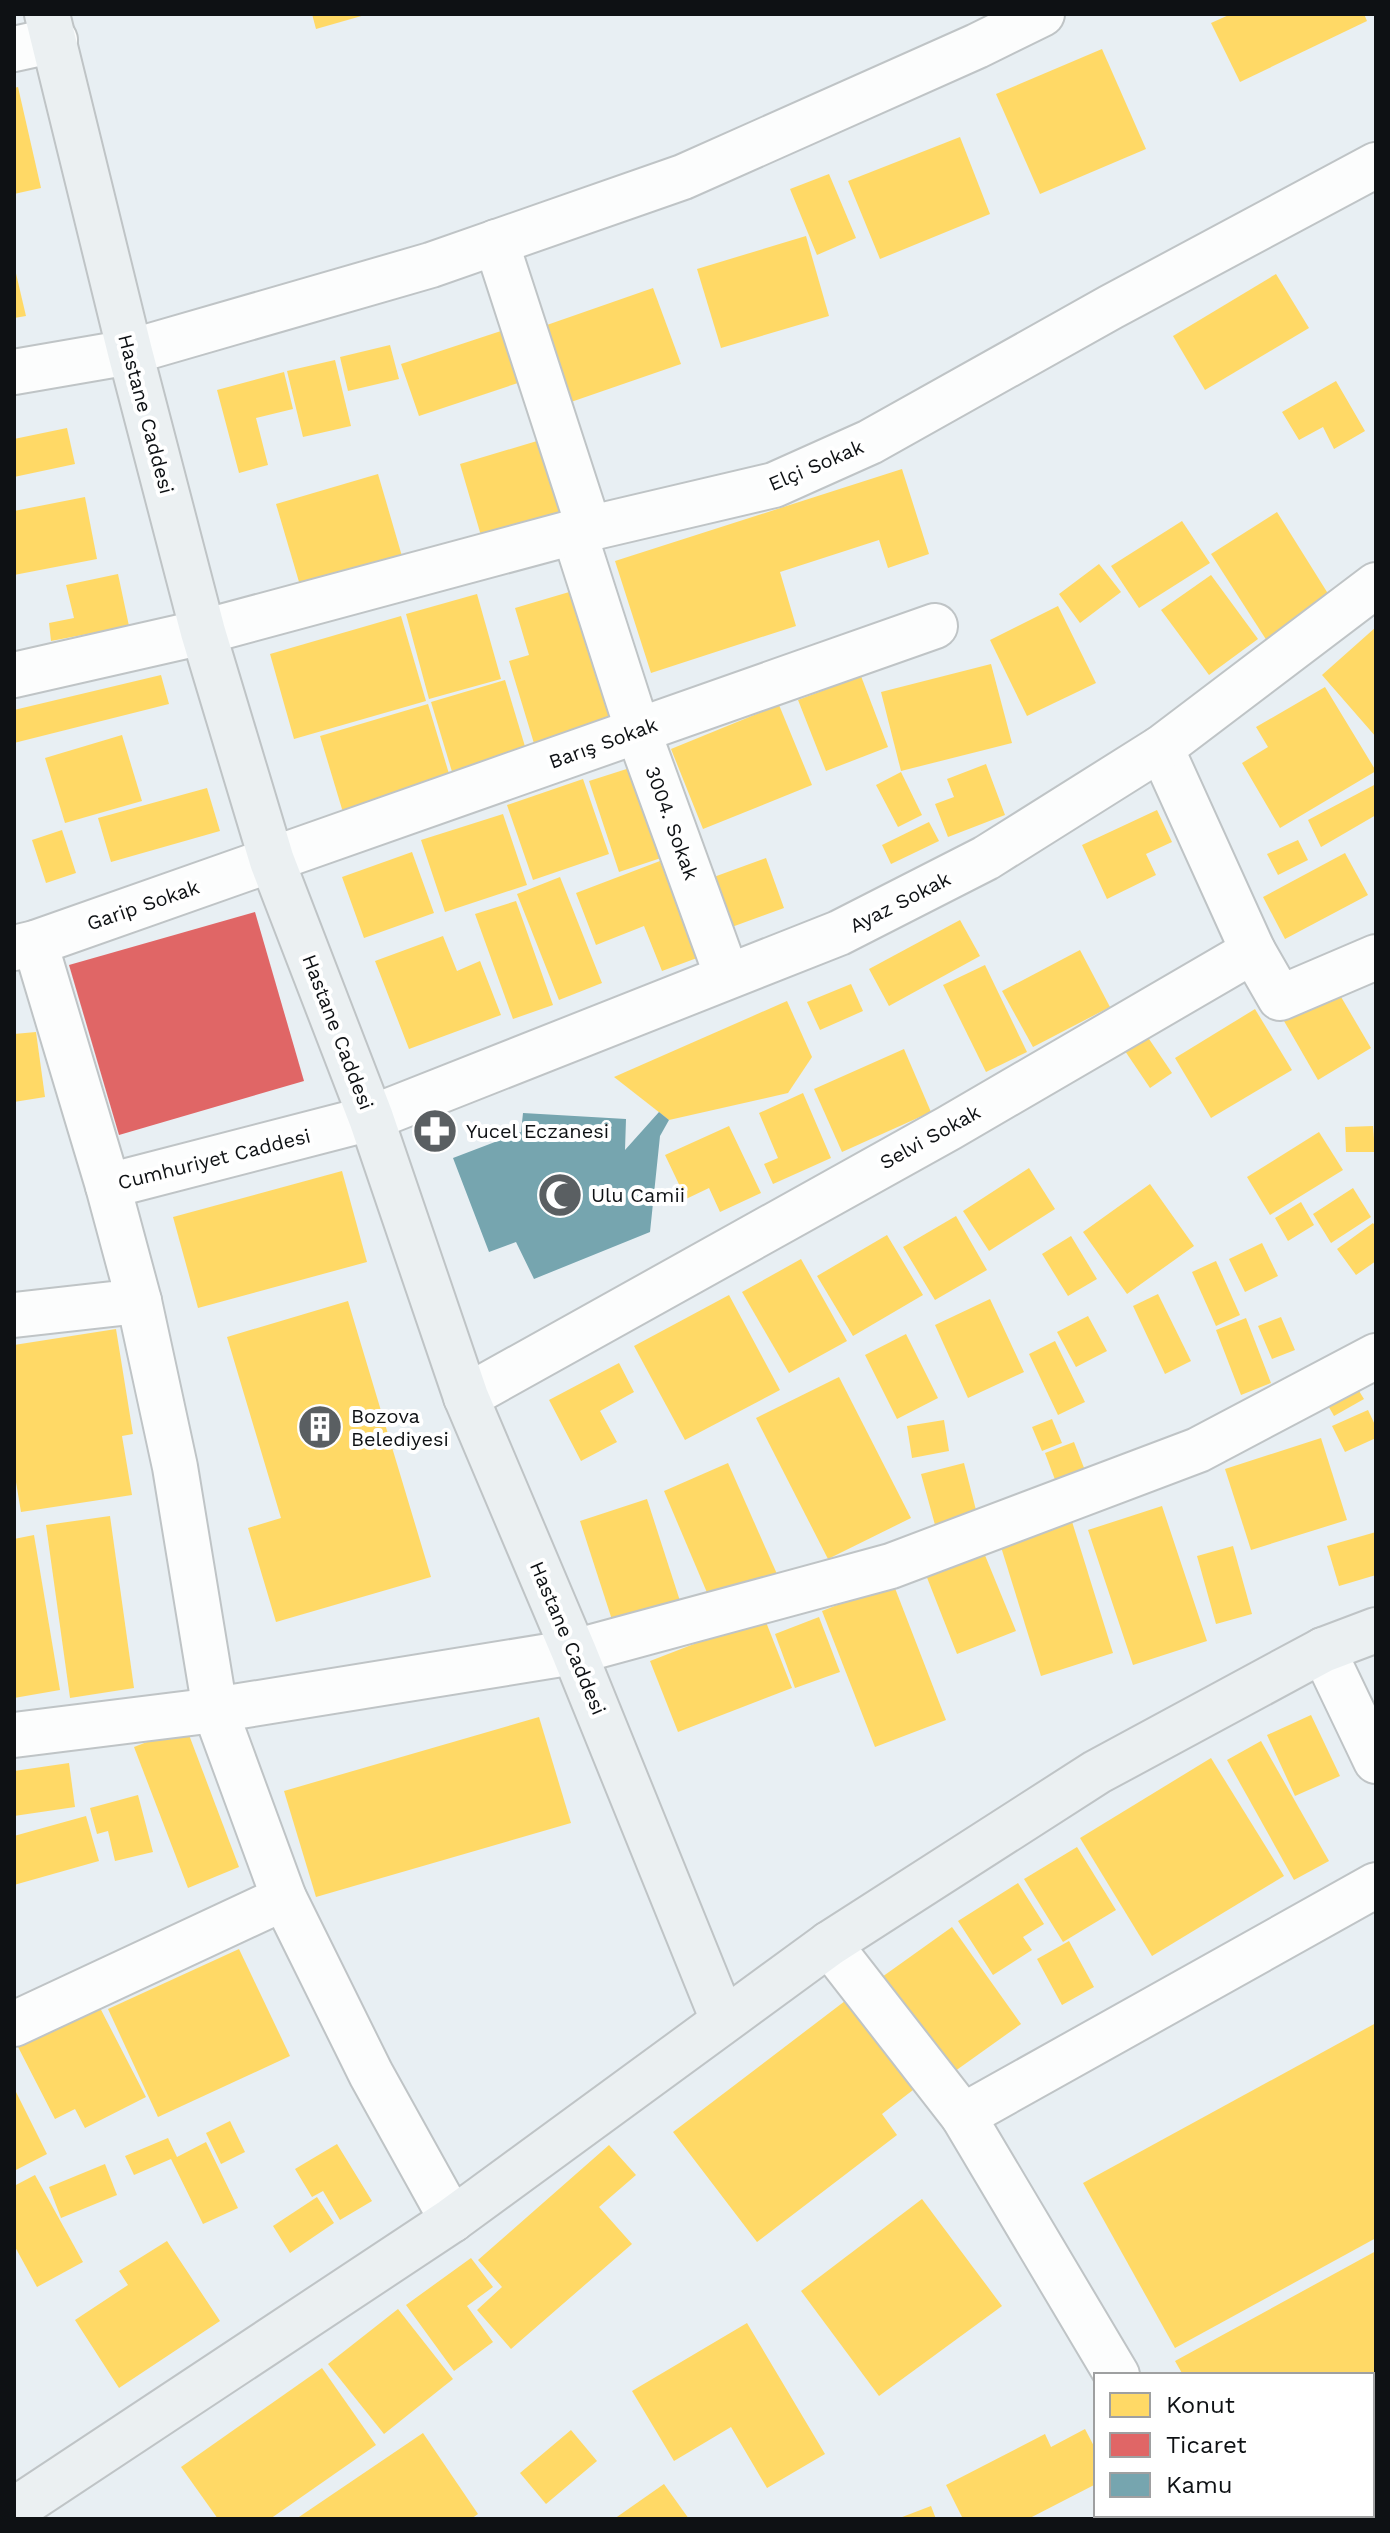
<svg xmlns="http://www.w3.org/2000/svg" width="1390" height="2533" viewBox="0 0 1390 2533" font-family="'Work Sans',sans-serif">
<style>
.homes{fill:#ffd966}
.shops{fill:#e06666}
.public{fill:#76a5af}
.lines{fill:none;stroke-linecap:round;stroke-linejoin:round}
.street-casing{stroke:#bfc4c6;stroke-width:48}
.secondary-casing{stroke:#bfc4c6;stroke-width:48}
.street{stroke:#fcfdfd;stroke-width:44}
.secondary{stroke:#ebf0f2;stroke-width:44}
.labels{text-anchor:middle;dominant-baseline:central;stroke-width:8;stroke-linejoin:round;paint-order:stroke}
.street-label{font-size:20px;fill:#0e1114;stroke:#fff}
.poi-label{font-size:20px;fill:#0e1114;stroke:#fff;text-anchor:start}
</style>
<rect width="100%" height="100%" fill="#e8eff3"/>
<g class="homes">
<polygon points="312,14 365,14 365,15 316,29"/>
<polygon points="1231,14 1364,14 1367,21 1240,82 1211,23"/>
<polygon points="1102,49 1146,149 1040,194 996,94"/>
<polygon points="18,87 41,188 14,194 14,88"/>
<polygon points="960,137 990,214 880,259 848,181"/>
<polygon points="829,174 856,238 817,255 790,189"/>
<polygon points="806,236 829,316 721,348 697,269"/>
<polygon points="14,265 26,316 14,318"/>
<polygon points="1276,274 1309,328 1205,390 1173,336"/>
<polygon points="653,288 681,364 571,402 544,326"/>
<polygon points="507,329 524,381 419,416 401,364"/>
<polygon points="390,345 399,379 348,391 340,357"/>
<polygon points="335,360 351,426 303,437 287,371"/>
<polygon points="284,372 293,409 256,418 268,465 239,473 217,390"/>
<polygon points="1336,381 1365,431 1334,449 1323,427 1299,440 1282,412"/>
<polygon points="67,428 75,464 14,477 14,439"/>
<polygon points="547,438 569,513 482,539 460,464"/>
<polygon points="902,469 929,554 888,568 879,540 780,572 796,626 651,673 615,561"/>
<polygon points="378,474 404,563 302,592 276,504"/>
<polygon points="85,497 97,559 14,575 14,511"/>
<polygon points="1277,512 1332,600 1267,641 1211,554"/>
<polygon points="1182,521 1210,563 1139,608 1111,566"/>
<polygon points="1099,564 1121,592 1080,623 1059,594"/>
<polygon points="118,574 129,626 51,641 49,623 74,618 66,585"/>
<polygon points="1211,575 1258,639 1209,675 1161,610"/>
<polygon points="576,590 618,725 536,750 509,661 529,655 515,608"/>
<polygon points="477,594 501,679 429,699 406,614"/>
<polygon points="1058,606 1096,683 1027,716 990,640"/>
<polygon points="401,616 426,701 294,739 270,654"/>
<polygon points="1376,627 1376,737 1322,675"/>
<polygon points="991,664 1012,743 901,771 881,692"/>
<polygon points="161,675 169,704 14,743 14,710"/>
<polygon points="861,676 888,747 826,771 798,700"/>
<polygon points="505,680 530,763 456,785 431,702"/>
<polygon points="1325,687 1376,771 1280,828 1242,763 1268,747 1256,727"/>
<polygon points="428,704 453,787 345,819 320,736"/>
<polygon points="779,705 812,785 703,829 671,749"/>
<polygon points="122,735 142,801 65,823 45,758"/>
<polygon points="986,764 1005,815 948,837 935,804 954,797 947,779"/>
<polygon points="636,766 667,856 619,872 589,781"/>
<polygon points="901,772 922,815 898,827 876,785"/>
<polygon points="583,779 609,854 533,880 507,805"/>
<polygon points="1376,784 1376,815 1321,847 1308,820"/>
<polygon points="207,788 220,831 111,862 98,818"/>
<polygon points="1157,810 1172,842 1146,854 1156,875 1107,899 1082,845"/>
<polygon points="503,814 527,885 445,912 421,840"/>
<polygon points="929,822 939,841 891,864 882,845"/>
<polygon points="62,830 76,873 46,883 32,840"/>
<polygon points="1298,840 1308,860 1278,875 1267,854"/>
<polygon points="412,852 434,913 364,938 342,877"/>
<polygon points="1345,853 1368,895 1285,939 1263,897"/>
<polygon points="766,858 784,908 729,928 711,878"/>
<polygon points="660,861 697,958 662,971 644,926 596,945 576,893"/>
<polygon points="560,877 602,983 559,1000 517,894"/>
<polygon points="516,901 553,1005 513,1019 475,914"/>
<polygon points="960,920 980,956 889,1006 869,969"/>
<polygon points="443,936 457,971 480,961 501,1015 409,1049 375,961"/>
<polygon points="1080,950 1110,1007 1033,1047 1002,991"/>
<polygon points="985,965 1027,1052 986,1072 943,985"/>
<polygon points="851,984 863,1011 820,1030 807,1002"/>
<polygon points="1337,990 1371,1048 1318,1080 1284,1021"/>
<polygon points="787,1001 812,1057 788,1093 669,1120 614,1077"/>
<polygon points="1255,1009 1292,1070 1211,1118 1175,1058"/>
<polygon points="36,1032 45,1097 14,1102 14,1034"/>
<polygon points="1145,1033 1172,1073 1150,1088 1123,1048"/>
<polygon points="904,1049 931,1112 842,1152 814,1089"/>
<polygon points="803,1093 831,1158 773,1184 764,1164 778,1158 759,1113"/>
<polygon points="729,1126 761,1193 720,1212 709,1188 686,1199 665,1155"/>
<polygon points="1373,1126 1375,1152 1346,1152 1345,1127"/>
<polygon points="1319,1132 1343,1170 1270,1215 1247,1177"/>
<polygon points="1029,1168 1055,1209 989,1251 963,1211"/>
<polygon points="342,1171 367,1262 198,1308 173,1217"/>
<polygon points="1150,1184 1194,1246 1127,1294 1083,1232"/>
<polygon points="1353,1188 1371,1217 1331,1243 1313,1214"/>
<polygon points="1301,1202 1314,1225 1288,1241 1275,1218"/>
<polygon points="956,1216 987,1270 935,1300 903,1247"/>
<polygon points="1373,1223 1376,1227 1376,1261 1356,1275 1337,1249"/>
<polygon points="887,1235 923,1295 853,1336 817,1276"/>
<polygon points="1071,1236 1097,1279 1068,1296 1042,1254"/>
<polygon points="1262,1243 1278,1276 1245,1292 1229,1259"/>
<polygon points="801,1259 847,1341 789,1373 742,1292"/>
<polygon points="1216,1261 1240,1315 1216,1326 1192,1272"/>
<polygon points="1158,1294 1191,1361 1165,1374 1133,1306"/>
<polygon points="729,1295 780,1390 685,1440 634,1346"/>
<polygon points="990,1299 1024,1372 968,1398 935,1325"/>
<polygon points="348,1301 431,1577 276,1622 248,1528 281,1518 227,1337"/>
<polygon points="1088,1316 1107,1351 1076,1367 1057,1332"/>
<polygon points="1281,1317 1295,1350 1272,1359 1258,1326"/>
<polygon points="1246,1318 1271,1383 1241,1395 1216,1330"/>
<polygon points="116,1329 133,1434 122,1436 132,1495 21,1512 14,1470 14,1345"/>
<polygon points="906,1334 938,1398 897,1419 865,1355"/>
<polygon points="1055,1341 1085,1402 1058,1415 1029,1354"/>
<polygon points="619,1363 634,1392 600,1411 617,1442 581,1461 549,1400"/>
<polygon points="839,1377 911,1518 828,1559 756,1418"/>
<polygon points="1351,1378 1364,1399 1334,1416 1322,1395"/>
<polygon points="1368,1410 1376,1427 1376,1438 1345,1452 1332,1426"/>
<polygon points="1052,1419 1062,1443 1042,1451 1032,1427"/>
<polygon points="944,1420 949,1451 912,1458 907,1426"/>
<polygon points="1321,1438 1347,1520 1251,1550 1225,1469"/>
<polygon points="1074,1442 1086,1473 1057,1485 1045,1453"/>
<polygon points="728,1463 777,1574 711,1602 664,1491"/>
<polygon points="964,1463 977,1514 935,1525 921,1474"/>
<polygon points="647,1499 681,1604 614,1626 580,1521"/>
<polygon points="1162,1506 1207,1641 1133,1665 1088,1530"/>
<polygon points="1069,1512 1113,1653 1041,1676 997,1534"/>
<polygon points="110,1516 134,1688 70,1698 46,1525"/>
<polygon points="1376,1532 1376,1575 1339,1586 1327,1546"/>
<polygon points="34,1535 60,1690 14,1698 14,1539"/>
<polygon points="1233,1546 1252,1614 1216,1624 1197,1556"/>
<polygon points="982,1548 1016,1631 957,1654 924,1570"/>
<polygon points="893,1583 946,1720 875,1747 822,1611"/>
<polygon points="764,1617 792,1688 678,1732 650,1661"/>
<polygon points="819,1617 840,1672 795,1688 775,1634"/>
<polygon points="1311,1715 1340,1776 1295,1796 1267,1735"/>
<polygon points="539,1717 571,1823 316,1897 284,1791"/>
<polygon points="186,1727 239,1867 188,1888 134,1747"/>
<polygon points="1261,1741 1329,1861 1294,1880 1227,1760"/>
<polygon points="1211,1758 1284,1876 1152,1956 1080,1838"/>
<polygon points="69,1763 75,1807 14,1816 14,1771"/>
<polygon points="138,1795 153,1852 115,1861 108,1831 97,1834 90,1808"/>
<polygon points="86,1816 99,1861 14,1885 14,1836"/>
<polygon points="1077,1847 1116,1910 1063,1942 1024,1879"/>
<polygon points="1018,1883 1044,1924 1023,1937 1032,1950 993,1975 958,1921"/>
<polygon points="952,1927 1021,2024 951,2074 882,1977"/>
<polygon points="1069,1941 1094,1987 1062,2005 1037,1959"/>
<polygon points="239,1949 290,2056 158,2117 108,2009"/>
<polygon points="845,2001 913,2090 882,2114 897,2135 757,2242 673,2132"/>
<polygon points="98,2004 146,2097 85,2128 75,2109 55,2119 17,2045"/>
<polygon points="1376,2023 1376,2238 1175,2348 1083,2183"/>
<polygon points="14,2088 47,2154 14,2171"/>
<polygon points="230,2121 245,2152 221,2164 206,2133"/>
<polygon points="168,2138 177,2157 206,2142 238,2208 203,2224 171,2159 134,2175 125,2156"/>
<polygon points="337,2144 372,2201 340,2220 323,2191 312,2197 295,2169"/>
<polygon points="609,2145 636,2175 599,2207 632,2244 511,2349 477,2310 502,2287 478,2260"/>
<polygon points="105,2164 117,2195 61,2218 49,2187"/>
<polygon points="35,2175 83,2262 37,2287 14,2245 14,2186"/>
<polygon points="317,2197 334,2223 290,2253 273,2226"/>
<polygon points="922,2199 1002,2306 879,2396 801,2291"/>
<polygon points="167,2241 220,2321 119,2388 75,2320 128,2285 119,2271"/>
<polygon points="1376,2251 1376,2404 1372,2406 1372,2375 1183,2375 1175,2361"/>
<polygon points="471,2258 493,2287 467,2306 493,2342 454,2371 406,2305"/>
<polygon points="398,2309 453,2379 384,2434 328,2364"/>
<polygon points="747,2323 825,2454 767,2488 731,2427 674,2461 632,2391"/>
<polygon points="322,2368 376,2445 270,2519 218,2519 181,2467"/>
<polygon points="1085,2429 1096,2450 1096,2484 1028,2519 963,2519 946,2485 1045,2434 1051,2447"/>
<polygon points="571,2430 597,2461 546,2504 520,2473"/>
<polygon points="423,2433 478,2514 471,2519 296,2519"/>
<polygon points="664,2484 689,2519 614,2519"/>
<polygon points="931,2506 936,2519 897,2519"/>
</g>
<polygon class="shops" points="255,912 304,1081 119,1135 69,965"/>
<polygon class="public" points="659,1112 669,1120 660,1136 650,1232 534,1279 516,1242 489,1252 453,1158 521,1132 523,1113 626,1119 625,1150"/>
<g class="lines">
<g class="street-casing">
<g id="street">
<polyline points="14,49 55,40"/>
<polyline points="496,242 589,528"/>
<polyline points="14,372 130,352 431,265 683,177 977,46 1042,14"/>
<polyline points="574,532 638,731 727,976"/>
<polyline points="14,675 203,632 574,532 774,485 870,442 1111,307 1376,165"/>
<polyline points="1161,748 1253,951"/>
<polyline points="35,943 108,1186"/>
<polyline points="14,948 35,943 935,626"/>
<polyline points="139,1301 175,1467 215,1710 284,1898 371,2074 452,2220"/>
<polyline points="14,1315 139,1301 108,1186 371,1118 839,933 986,858 1161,748 1376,585"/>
<polyline points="466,1397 949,1128 1253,951 1280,998 1376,957"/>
<polyline points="1323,1650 1376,1761"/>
<polyline points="14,1735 215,1710 574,1652 891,1566 1198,1450 1376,1356"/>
<polyline points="829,1944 963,2116"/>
<polyline points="14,2024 284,1898"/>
<polyline points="1117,2375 963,2116 1376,1885"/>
<polyline points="1372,2470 1376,2468"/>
<polyline points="1200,2515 1202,2519"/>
<polyline points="1272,2519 1280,2515"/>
</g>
</g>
<g class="secondary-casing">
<g id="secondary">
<polyline points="47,14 130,352 203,632 272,861 371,1118 466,1397 574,1652 723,2020"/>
<polyline points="14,2510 452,2220 829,1944 1097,1772 1323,1650 1376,1630"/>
</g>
</g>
<use href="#street" class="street"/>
<use href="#secondary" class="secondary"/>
</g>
<defs>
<g id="pharmacy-disc" transform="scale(2.3)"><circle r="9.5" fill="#5a5f62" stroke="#fff"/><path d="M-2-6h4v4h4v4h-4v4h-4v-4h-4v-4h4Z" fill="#fff"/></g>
<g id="mosque-disc" transform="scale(2.3)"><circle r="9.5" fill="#5a5f62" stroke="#fff"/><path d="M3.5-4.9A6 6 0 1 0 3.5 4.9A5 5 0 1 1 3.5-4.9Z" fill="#fff"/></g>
<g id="building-disc" transform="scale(2.3)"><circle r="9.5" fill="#5a5f62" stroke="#fff"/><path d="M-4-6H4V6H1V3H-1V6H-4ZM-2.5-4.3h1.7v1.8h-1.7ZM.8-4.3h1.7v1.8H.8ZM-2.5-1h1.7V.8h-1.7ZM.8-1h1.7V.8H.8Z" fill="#fff"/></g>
</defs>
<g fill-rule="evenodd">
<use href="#pharmacy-disc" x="435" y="1131"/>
<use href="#mosque-disc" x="560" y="1195"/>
<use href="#building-disc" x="320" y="1427"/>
</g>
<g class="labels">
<g class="street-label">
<text transform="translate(146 414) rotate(75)">Hastane Caddesi</text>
<text transform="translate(816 465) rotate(-23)">Elçi Sokak</text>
<text transform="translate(603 743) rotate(-20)">Barış Sokak</text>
<text transform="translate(672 823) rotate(70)">3004. Sokak</text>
<text transform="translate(900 902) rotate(-27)">Ayaz Sokak</text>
<text transform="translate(143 905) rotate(-19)">Garip Sokak</text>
<text transform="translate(338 1032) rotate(69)">Hastane Caddesi</text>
<text transform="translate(930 1137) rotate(-29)">Selvi Sokak</text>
<text transform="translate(214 1159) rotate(-14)">Cumhuriyet Caddesi</text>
<text transform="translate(568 1638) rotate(67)">Hastane Caddesi</text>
</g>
<g class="poi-label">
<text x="466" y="1131">Yucel Eczanesi</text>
<text x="591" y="1195">Ulu Camii</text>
<text x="351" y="1416">Bozova<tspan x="351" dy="23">Belediyesi</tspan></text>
</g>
</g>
<rect width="1390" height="2533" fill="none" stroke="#0e1114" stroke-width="32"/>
<rect x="1094" y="2373" width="280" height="144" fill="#ffffff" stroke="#9fa0a1" stroke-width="2"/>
<rect x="1110" y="2393" width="40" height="24" fill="#ffd966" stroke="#9fa0a1" stroke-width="2"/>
<text x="1166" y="2413" font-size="24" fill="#0e1114">Konut</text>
<rect x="1110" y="2433" width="40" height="24" fill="#e06666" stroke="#9fa0a1" stroke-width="2"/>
<text x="1166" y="2453" font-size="24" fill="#0e1114">Ticaret</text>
<rect x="1110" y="2473" width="40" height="24" fill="#76a5af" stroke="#9fa0a1" stroke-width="2"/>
<text x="1166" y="2493" font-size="24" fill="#0e1114">Kamu</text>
</svg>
